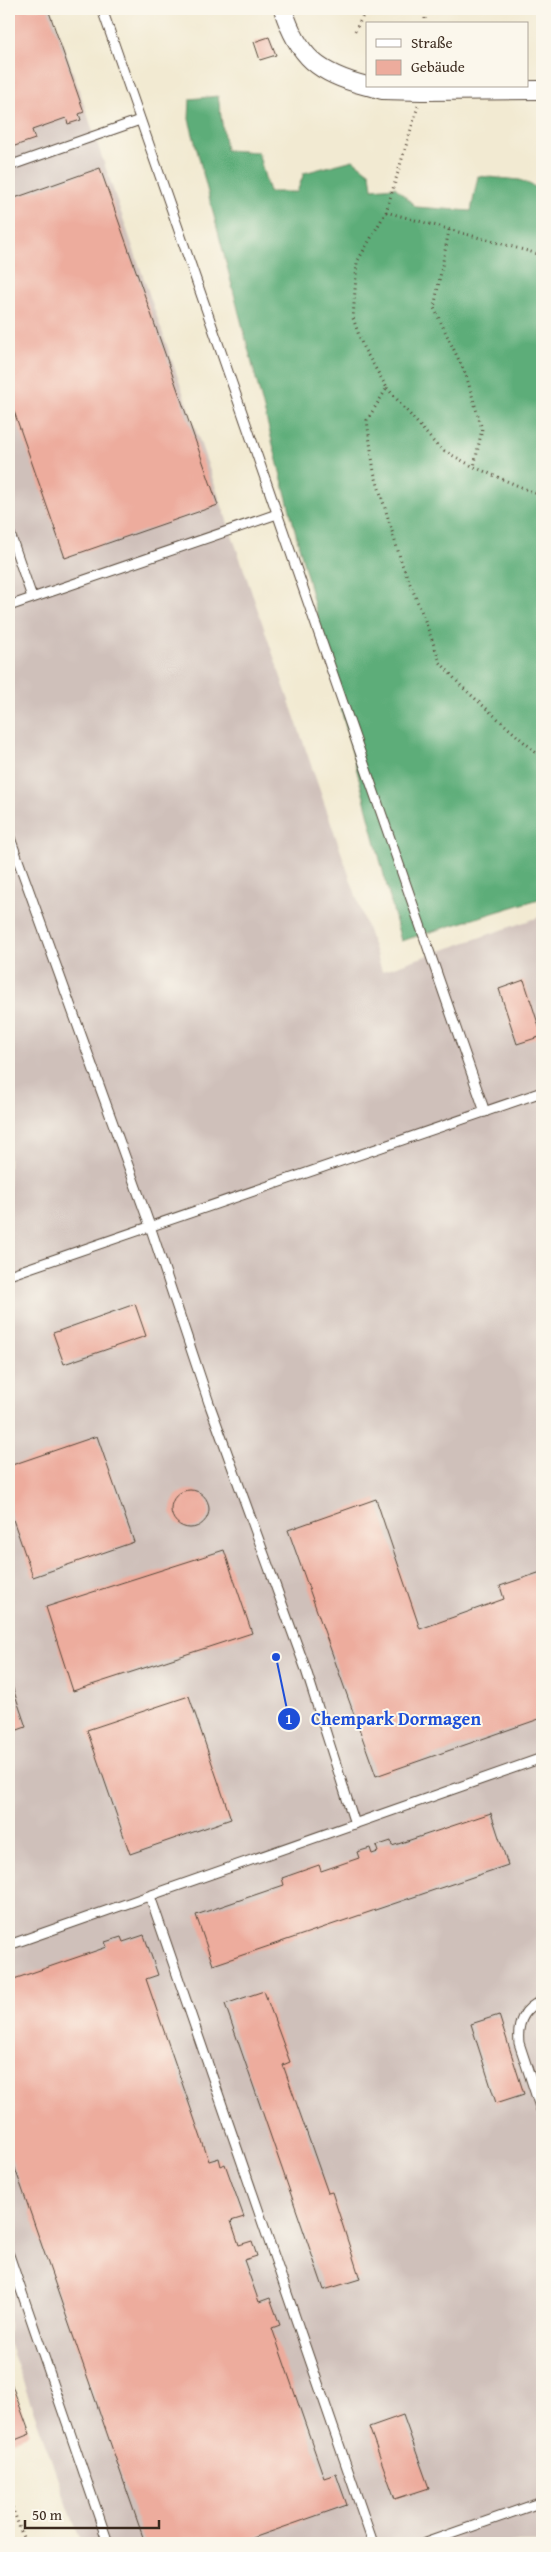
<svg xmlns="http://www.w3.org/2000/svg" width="551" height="2552" viewBox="0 0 551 2552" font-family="'Gentium Book Plus',serif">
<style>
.industrial{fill:#cfc0ba}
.forest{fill:#5dad79;stroke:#4c6c4c}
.building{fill:#edac9d}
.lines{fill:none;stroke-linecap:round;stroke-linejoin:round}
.service-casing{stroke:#564739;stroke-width:11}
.minor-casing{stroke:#564739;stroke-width:20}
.path{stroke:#564739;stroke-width:3;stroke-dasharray:1 4;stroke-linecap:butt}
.service{stroke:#fff;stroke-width:9}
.minor{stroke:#fff;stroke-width:18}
.leader{fill:none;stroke:#1d4ed8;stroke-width:2}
.callout-dot{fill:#1d4ed8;stroke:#fbf7ec;stroke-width:2}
.mark-label{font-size:15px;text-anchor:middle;font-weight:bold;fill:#fff}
.callout-label{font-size:18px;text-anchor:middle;font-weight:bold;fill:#1d4ed8;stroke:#fbf7ec;stroke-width:4;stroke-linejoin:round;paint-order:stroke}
</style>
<rect width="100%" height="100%" fill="#fbf7ec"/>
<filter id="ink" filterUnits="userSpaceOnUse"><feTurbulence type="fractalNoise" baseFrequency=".02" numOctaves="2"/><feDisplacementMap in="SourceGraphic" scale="10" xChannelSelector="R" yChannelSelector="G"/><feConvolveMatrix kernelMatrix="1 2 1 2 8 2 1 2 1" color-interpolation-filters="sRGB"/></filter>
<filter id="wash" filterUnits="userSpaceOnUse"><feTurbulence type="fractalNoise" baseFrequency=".0096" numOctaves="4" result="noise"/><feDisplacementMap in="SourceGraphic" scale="20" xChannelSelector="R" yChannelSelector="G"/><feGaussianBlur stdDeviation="1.12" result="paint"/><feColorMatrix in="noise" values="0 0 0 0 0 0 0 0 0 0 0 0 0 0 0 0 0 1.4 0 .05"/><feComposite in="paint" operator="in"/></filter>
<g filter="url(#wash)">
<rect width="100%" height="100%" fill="#f2ead2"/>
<polygon class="industrial" points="9,9 51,9 382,971 542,916 542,2543 81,2543 9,2343"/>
<polygon class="forest" points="218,96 226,150 258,152 269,192 297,192 304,173 353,160 370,173 372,189 395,187 416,207 471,211 478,176 520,180 542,190 542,898 401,941 189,119 190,99"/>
<g id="blocks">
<g class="building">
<polygon points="9,9 48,9 84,112 79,114 81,120 68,124 66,118 32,130 35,139 9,148"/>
<polygon points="269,37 276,55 260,60 254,42"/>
<polygon points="100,168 218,505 65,558 9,397 9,200"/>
<polygon points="524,980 542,1036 517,1044 499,989"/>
<polygon points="135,1304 146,1336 64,1364 53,1333"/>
<polygon points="97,1436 134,1542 33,1577 9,1508 9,1466"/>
<circle cx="190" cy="1509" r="19"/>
<polygon points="376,1499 420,1629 504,1599 500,1586 541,1572 542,1577 542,1718 376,1776 288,1530"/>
<polygon points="224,1550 252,1633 73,1691 46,1607"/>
<polygon points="9,1677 26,1727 9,1733"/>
<polygon points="189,1696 231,1819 130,1854 87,1730"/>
<polygon points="491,1813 508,1865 213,1965 196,1915 284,1885 282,1878 319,1865 321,1871 359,1858 357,1852 370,1848 372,1854 378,1852 376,1846 391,1841 392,1846"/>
<polygon points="144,1935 158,1975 146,1979 209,2161 219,2158 221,2166 225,2164 244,2217 231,2221 239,2245 252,2241 257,2256 244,2260 259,2302 270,2298 280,2325 272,2328 324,2478 336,2474 347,2505 253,2538 255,2543 145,2543 9,2151 9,1975 11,1980 107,1947 105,1942 121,1937 123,1942"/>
<polygon points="264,1991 290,2062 283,2065 328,2193 332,2192 360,2279 324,2290 225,2004"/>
<polygon points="499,2015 524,2094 496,2103 471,2024"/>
<polygon points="9,2377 30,2434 10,2442 9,2439"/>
<polygon points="403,2415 429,2488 395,2499 369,2427"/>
</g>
</g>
</g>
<g filter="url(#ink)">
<use href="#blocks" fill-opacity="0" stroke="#564739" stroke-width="1"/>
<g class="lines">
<g class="service-casing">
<g id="service">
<polyline points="102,9 485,1112"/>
<polyline points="9,166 140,120"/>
<polyline points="9,531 32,597"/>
<polyline points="9,606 277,514"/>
<polyline points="9,835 150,1226 209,1403 305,1667 355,1824"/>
<polyline points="9,1275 542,1092"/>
<polyline points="150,1896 373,2543"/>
<polyline points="9,1945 542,1758"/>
<path d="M 542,2001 C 523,2008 517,2024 519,2043 L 542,2113"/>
<polyline points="9,2255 108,2543"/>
<polyline points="425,2543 542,2502"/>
</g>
</g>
<g class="minor-casing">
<g id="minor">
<path d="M 283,9 C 298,57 319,74 367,86"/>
<polyline points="369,86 382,90 422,91 542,90"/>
</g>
</g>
<g class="path">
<polyline points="425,24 425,9"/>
<polyline points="355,31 366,10 369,9"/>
<polyline points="418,106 386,212 357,262 353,318 363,347 387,388 367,420 374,472 402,564 423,615 440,662 461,686 542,758"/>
<polyline points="386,212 542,255"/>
<polyline points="449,230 434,308 466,375 482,429 474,467"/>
<polyline points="387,388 439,448 474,467 542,496"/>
<polyline points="9,2498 25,2543"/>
</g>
<use href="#service" class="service"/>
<use href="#minor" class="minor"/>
</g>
</g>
<path class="leader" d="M276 1657L289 1719"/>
<g class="callout-dot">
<circle cx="276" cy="1657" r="5"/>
<circle cx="289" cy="1719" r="12"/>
</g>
<g class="mark-label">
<text x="289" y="1724">1</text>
</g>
<g class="callout-label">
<text x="396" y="1725">Chempark Dormagen</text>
</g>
<rect width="551" height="2552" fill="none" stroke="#fbf7ec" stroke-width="30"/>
<rect x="366" y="22" width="162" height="65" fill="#fbf7ec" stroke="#aea59a"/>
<rect x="376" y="39" width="25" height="8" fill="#ffffff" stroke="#aea59a"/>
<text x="411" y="48" font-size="15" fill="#3b2a1e">Straße</text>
<rect x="376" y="60" width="25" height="15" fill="#edac9d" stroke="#aea59a"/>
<text x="411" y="72" font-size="15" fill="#3b2a1e">Gebäude</text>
<path d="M25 2520v8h134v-8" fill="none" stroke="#3b2a1e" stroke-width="2.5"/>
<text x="32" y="2520" font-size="15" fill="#3b2a1e" stroke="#fbf7ec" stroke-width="4" paint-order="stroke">50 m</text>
</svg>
